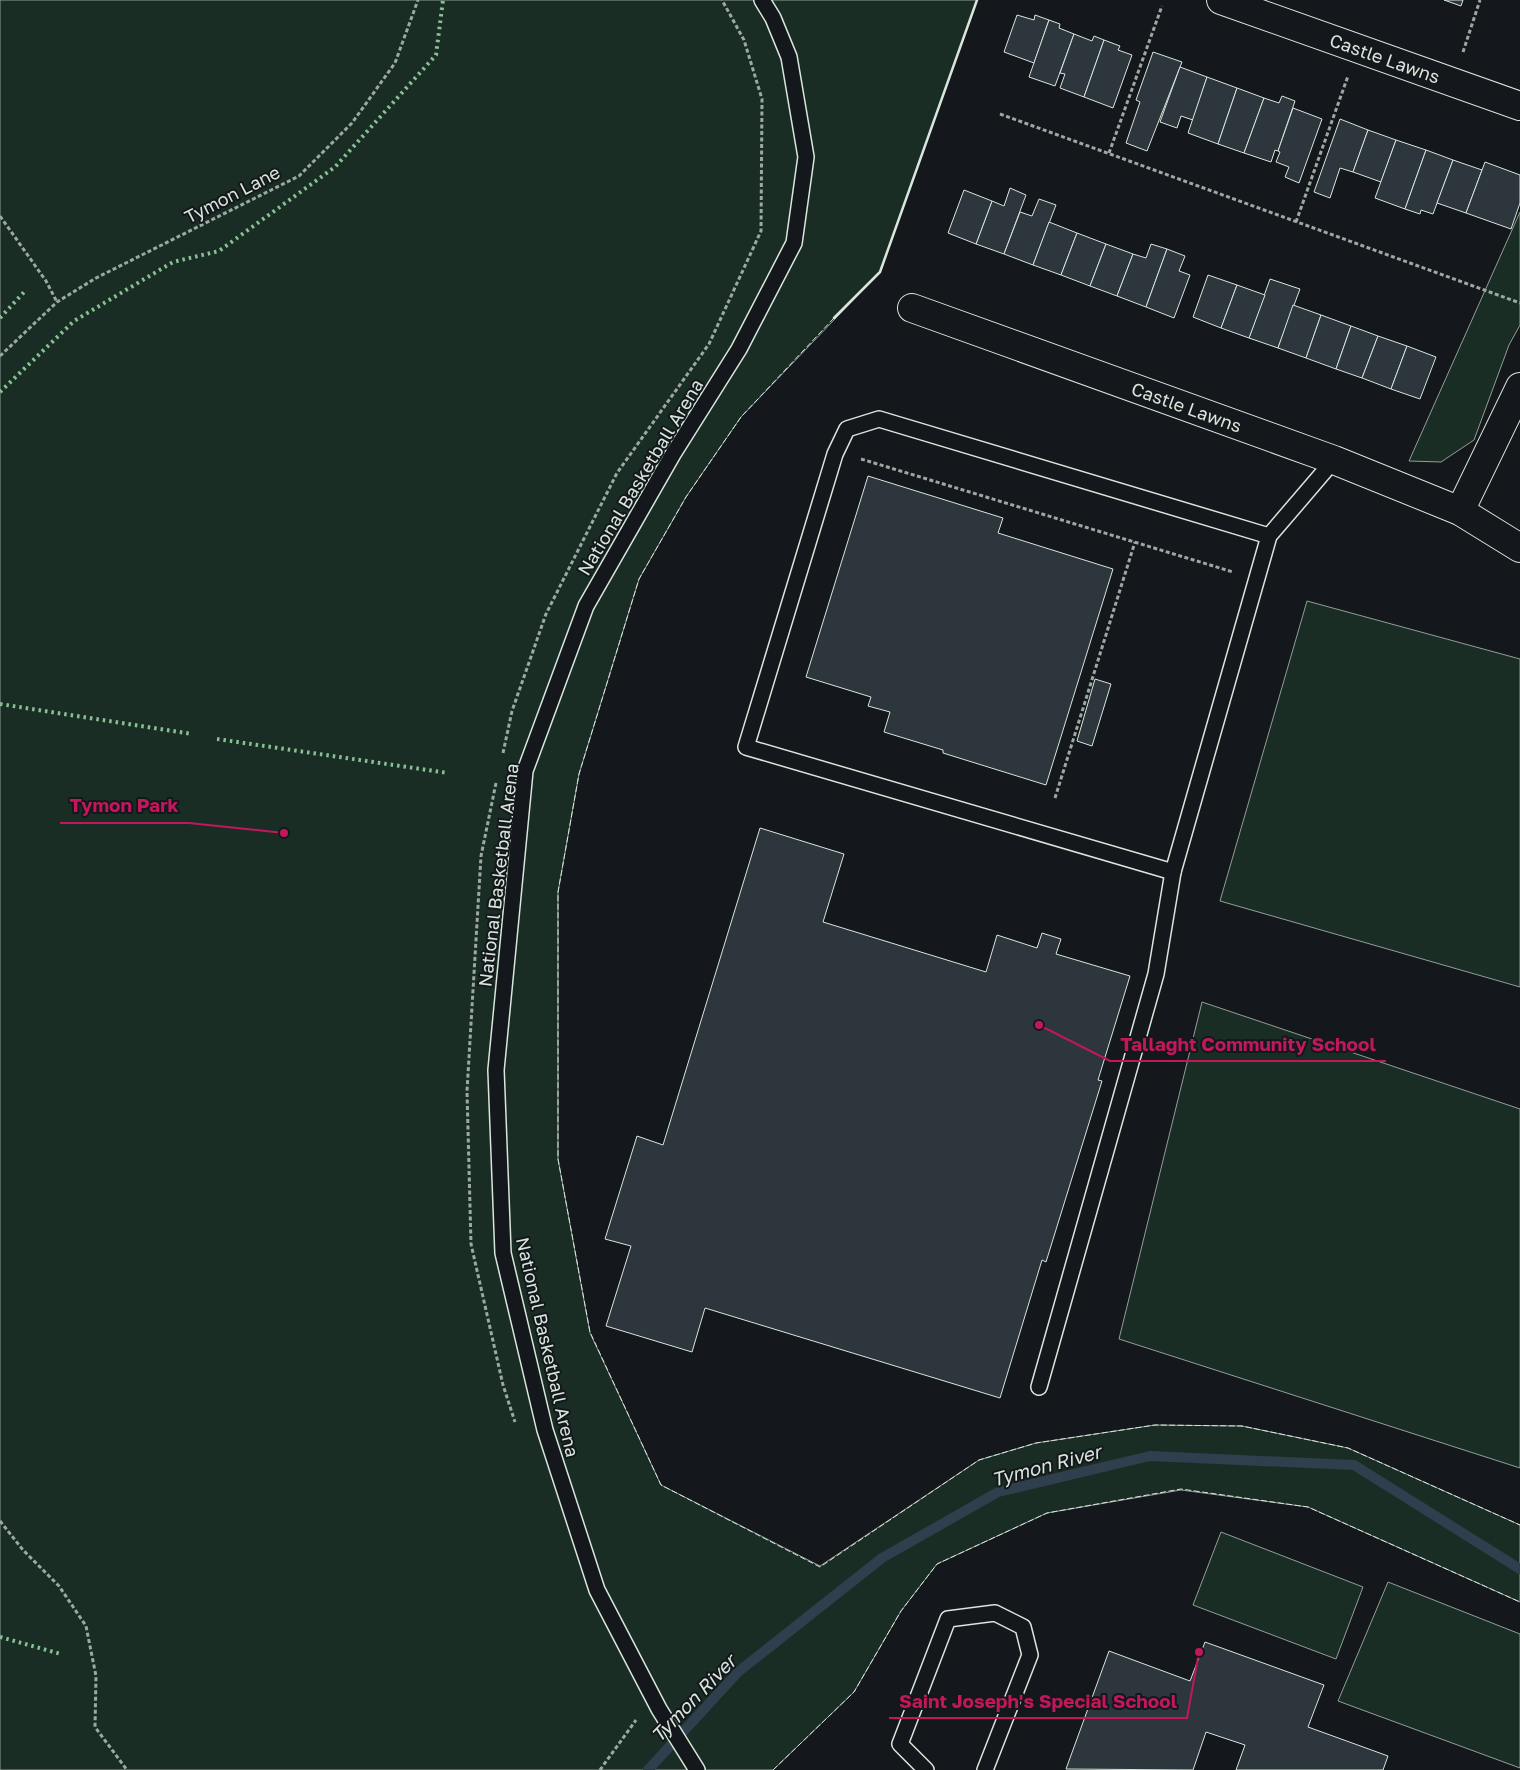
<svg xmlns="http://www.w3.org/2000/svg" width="1520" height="1770" viewBox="0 0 1520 1770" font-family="'Golos Text',sans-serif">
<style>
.green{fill:#1a2d24;stroke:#939e99}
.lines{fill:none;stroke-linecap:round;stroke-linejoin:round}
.stream{stroke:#2f3f4d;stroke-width:10}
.building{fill:#2c363c;stroke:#d8e6dc}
.lane-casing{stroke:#d8e6dc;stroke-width:18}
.street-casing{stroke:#d8e6dc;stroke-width:30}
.path{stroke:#9da8a2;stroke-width:3;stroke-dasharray:4 2.5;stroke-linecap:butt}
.lane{stroke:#14181c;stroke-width:15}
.street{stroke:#14181c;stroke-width:28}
.hedge{stroke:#8ac095;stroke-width:4;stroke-dasharray:2.5 4;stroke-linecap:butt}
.fence{stroke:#d8e6dc;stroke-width:1;stroke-dasharray:6 2.5;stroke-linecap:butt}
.wall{stroke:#d8e6dc;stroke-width:2.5}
.labels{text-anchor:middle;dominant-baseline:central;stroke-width:4;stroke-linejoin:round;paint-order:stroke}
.street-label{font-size:18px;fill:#d8e6dc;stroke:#14181c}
.water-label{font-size:19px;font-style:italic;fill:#d8e6dc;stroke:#14181c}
.leader{fill:none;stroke:#c2185b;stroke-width:2}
.callout-dot{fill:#c2185b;stroke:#14181c;stroke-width:2}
.callout-label{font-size:19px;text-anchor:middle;font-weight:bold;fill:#c2185b;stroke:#14181c;stroke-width:4;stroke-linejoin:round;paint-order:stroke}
</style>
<rect width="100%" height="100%" fill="#14181c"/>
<g class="green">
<polygon points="0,0 977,0 880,272 741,417 686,497 639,579 579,774 558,892 558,1159 590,1333 661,1485 820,1566 979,1460 1036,1443 1155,1425 1242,1426 1348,1448 1520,1525 1520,1602 1308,1507 1181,1490 1047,1513 937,1564 901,1611 854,1692 773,1770 0,1770"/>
<polygon points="1520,212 1520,325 1509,345 1474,440 1441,462 1409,461"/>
<polygon points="1307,601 1520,659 1520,987 1220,901"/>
<polygon points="1202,1002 1520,1109 1520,1468 1119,1339"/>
<polygon points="1221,1532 1363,1587 1336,1659 1193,1605"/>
<polygon points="1388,1582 1520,1634 1520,1768 1338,1701"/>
</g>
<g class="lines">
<polyline class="stream" points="648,1770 738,1672 882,1558 998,1492 1150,1456 1354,1465 1520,1569"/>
</g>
<g class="building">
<polygon points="1444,0 1463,0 1461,6"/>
<polygon points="1017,15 1034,20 1035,15 1049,20 1034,63 1004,52"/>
<polygon points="1049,20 1060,24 1059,28 1074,34 1055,86 1029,77"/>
<polygon points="1074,34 1092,41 1094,36 1104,40 1084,97 1060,88 1065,74 1060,73"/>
<polygon points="1104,40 1120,46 1118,50 1132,55 1113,108 1084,97"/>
<polygon points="1153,52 1182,62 1147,151 1126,143 1140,102 1136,100"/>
<polygon points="1180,67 1207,77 1193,120 1181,116 1177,128 1160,122"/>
<polygon points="1207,77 1237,88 1218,144 1188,133"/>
<polygon points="1237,88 1264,98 1244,153 1218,144"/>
<polygon points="1282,96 1295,101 1278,151 1275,150 1271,162 1244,153 1264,98 1279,103"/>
<polygon points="1293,108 1322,119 1299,183 1285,177 1289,167 1276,162 1280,152 1278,151"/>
<polygon points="1340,119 1368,130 1353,172 1340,168 1330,198 1314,192"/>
<polygon points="1368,130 1396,140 1381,182 1353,172"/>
<polygon points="1396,140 1426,150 1405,209 1375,198"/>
<polygon points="1426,150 1453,160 1433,214 1421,210 1420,214 1405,209"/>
<polygon points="1453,160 1482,170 1466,213 1437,203"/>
<polygon points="1485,162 1520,175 1520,203 1511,229 1466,213"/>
<polygon points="1010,188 1026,195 1004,254 976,244 992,201 1004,206"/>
<polygon points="964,190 992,201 976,244 948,233"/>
<polygon points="1039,199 1056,205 1033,265 1004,254 1020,212 1032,216"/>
<polygon points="1049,222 1077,233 1061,275 1033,265"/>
<polygon points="1077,233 1106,244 1090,286 1061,275"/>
<polygon points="1106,244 1133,254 1117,296 1090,286"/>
<polygon points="1151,244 1167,249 1146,307 1117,296 1133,254 1146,258"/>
<polygon points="1167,249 1185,256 1179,271 1190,275 1174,318 1146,307"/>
<polygon points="1208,275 1237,285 1221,328 1193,317"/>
<polygon points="1270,279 1300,289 1278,348 1249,338"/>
<polygon points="1237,285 1265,295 1249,338 1221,328"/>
<polygon points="1293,305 1321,315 1306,358 1278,348"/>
<polygon points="1321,315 1351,326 1336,369 1306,358"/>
<polygon points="1351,326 1378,336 1362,378 1336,369"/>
<polygon points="1378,336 1407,346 1391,389 1362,378"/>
<polygon points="1407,346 1436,357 1420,399 1391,389"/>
<polygon points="868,476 1003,518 998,533 1113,569 1046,785 943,753 943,750 884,732 890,712 868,706 871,697 806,677"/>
<polygon points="1095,679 1111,684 1092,746 1077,741"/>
<polygon points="760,828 844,854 823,922 986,972 997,935 1037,948 1042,933 1061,939 1056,954 1130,976 1098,1080 1102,1081 1046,1262 1042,1260 1000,1398 705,1308 692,1352 606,1326 631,1246 605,1239 637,1136 663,1145"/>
<polygon points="1205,1642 1324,1685 1308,1727 1388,1756 1383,1770 1236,1770 1245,1745 1206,1732 1193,1770 1066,1769 1109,1651 1190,1681"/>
</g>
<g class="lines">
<g class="lane-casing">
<g id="lane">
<polyline points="1269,536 879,419 847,429 835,454 746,747 1173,872 1269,536 1334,460"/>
<polyline points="1039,1387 1156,974 1173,872"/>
<polyline points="697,1770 659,1709 597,1590 545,1430 503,1253 496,1070 525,771 586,606 673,454 739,349 794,243 806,157 789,57 773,18 762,0"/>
<polyline points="926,1770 900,1744 948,1619 995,1613 1023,1627 1030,1655 985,1770"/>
</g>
</g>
<g class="street-casing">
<g id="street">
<path id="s1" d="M 1221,0 L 1520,106"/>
<path id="s2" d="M 912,308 L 1334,460 L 1460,511 L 1520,548"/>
<polyline points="1460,511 1520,387"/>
</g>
</g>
<g class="path">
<polyline points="1463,52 1480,0"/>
<polyline points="1000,114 1520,303"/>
<polyline points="1109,153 1162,6"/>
<polyline points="0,216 46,281 57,302"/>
<polyline points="1296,222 1348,76"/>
<polyline points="0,356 57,302 96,278 299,176 352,123 395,63 418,0"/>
<polyline points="861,459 1233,572"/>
<polyline points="503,753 512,711 546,614 617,473 709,344 761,231 762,99 744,40 722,0"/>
<polyline points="496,783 481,856 467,1091 471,1244 503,1385 515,1422"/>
<polyline points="1055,798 1135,542"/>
<polyline points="0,1521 23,1550 59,1586 86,1626 96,1676 95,1727 127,1770"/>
<polyline points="600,1770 636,1720"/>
</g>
<use href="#lane" class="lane"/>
<use href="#street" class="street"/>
<g class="hedge">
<polyline points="0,318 25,291"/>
<polyline points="0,392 74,321 173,262 219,251 335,167 436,55 443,0"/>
<polyline points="0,704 192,734"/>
<polyline points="217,739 448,773"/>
<polyline points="0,1637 61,1654"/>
</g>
<g class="fence">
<polyline points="834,318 741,417 686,497 639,579 579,774 558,892 558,1159 590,1332 661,1485 820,1567 979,1460 1036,1443 1155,1425 1242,1426 1348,1448 1520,1525"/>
<polyline points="773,1770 854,1692 901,1611 937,1564 1047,1513 1181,1489 1308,1507 1520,1602"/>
</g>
<polyline class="wall" points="834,318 880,272 977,0"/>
</g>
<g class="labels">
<g class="street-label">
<text stroke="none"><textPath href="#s1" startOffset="174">Castle Lawns</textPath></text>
<text transform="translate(232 194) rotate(-27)">Tymon Lane</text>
<text stroke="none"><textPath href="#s2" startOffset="292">Castle Lawns</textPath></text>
<text transform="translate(640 477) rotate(-59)">National Basketball Arena</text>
<text transform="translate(498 875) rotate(-83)">National Basketball Arena</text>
<text transform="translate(548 1347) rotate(77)">National Basketball Arena</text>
</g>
<g class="water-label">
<text transform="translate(1046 1465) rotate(-15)">Tymon River</text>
<text transform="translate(693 1698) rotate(-46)">Tymon River</text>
</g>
</g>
<path class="leader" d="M284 833L189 823H60M1039 1025L1110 1061H1386M1199 1652L1187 1718H889"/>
<g class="callout-dot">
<circle cx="284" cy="833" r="5"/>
<circle cx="1039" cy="1025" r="5"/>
<circle cx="1199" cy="1652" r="5"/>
</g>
<g class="callout-label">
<text x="124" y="812">Tymon Park</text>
<text x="1248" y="1051">Tallaght Community School</text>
<text x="1038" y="1708">Saint Joseph's Special School</text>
</g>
</svg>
